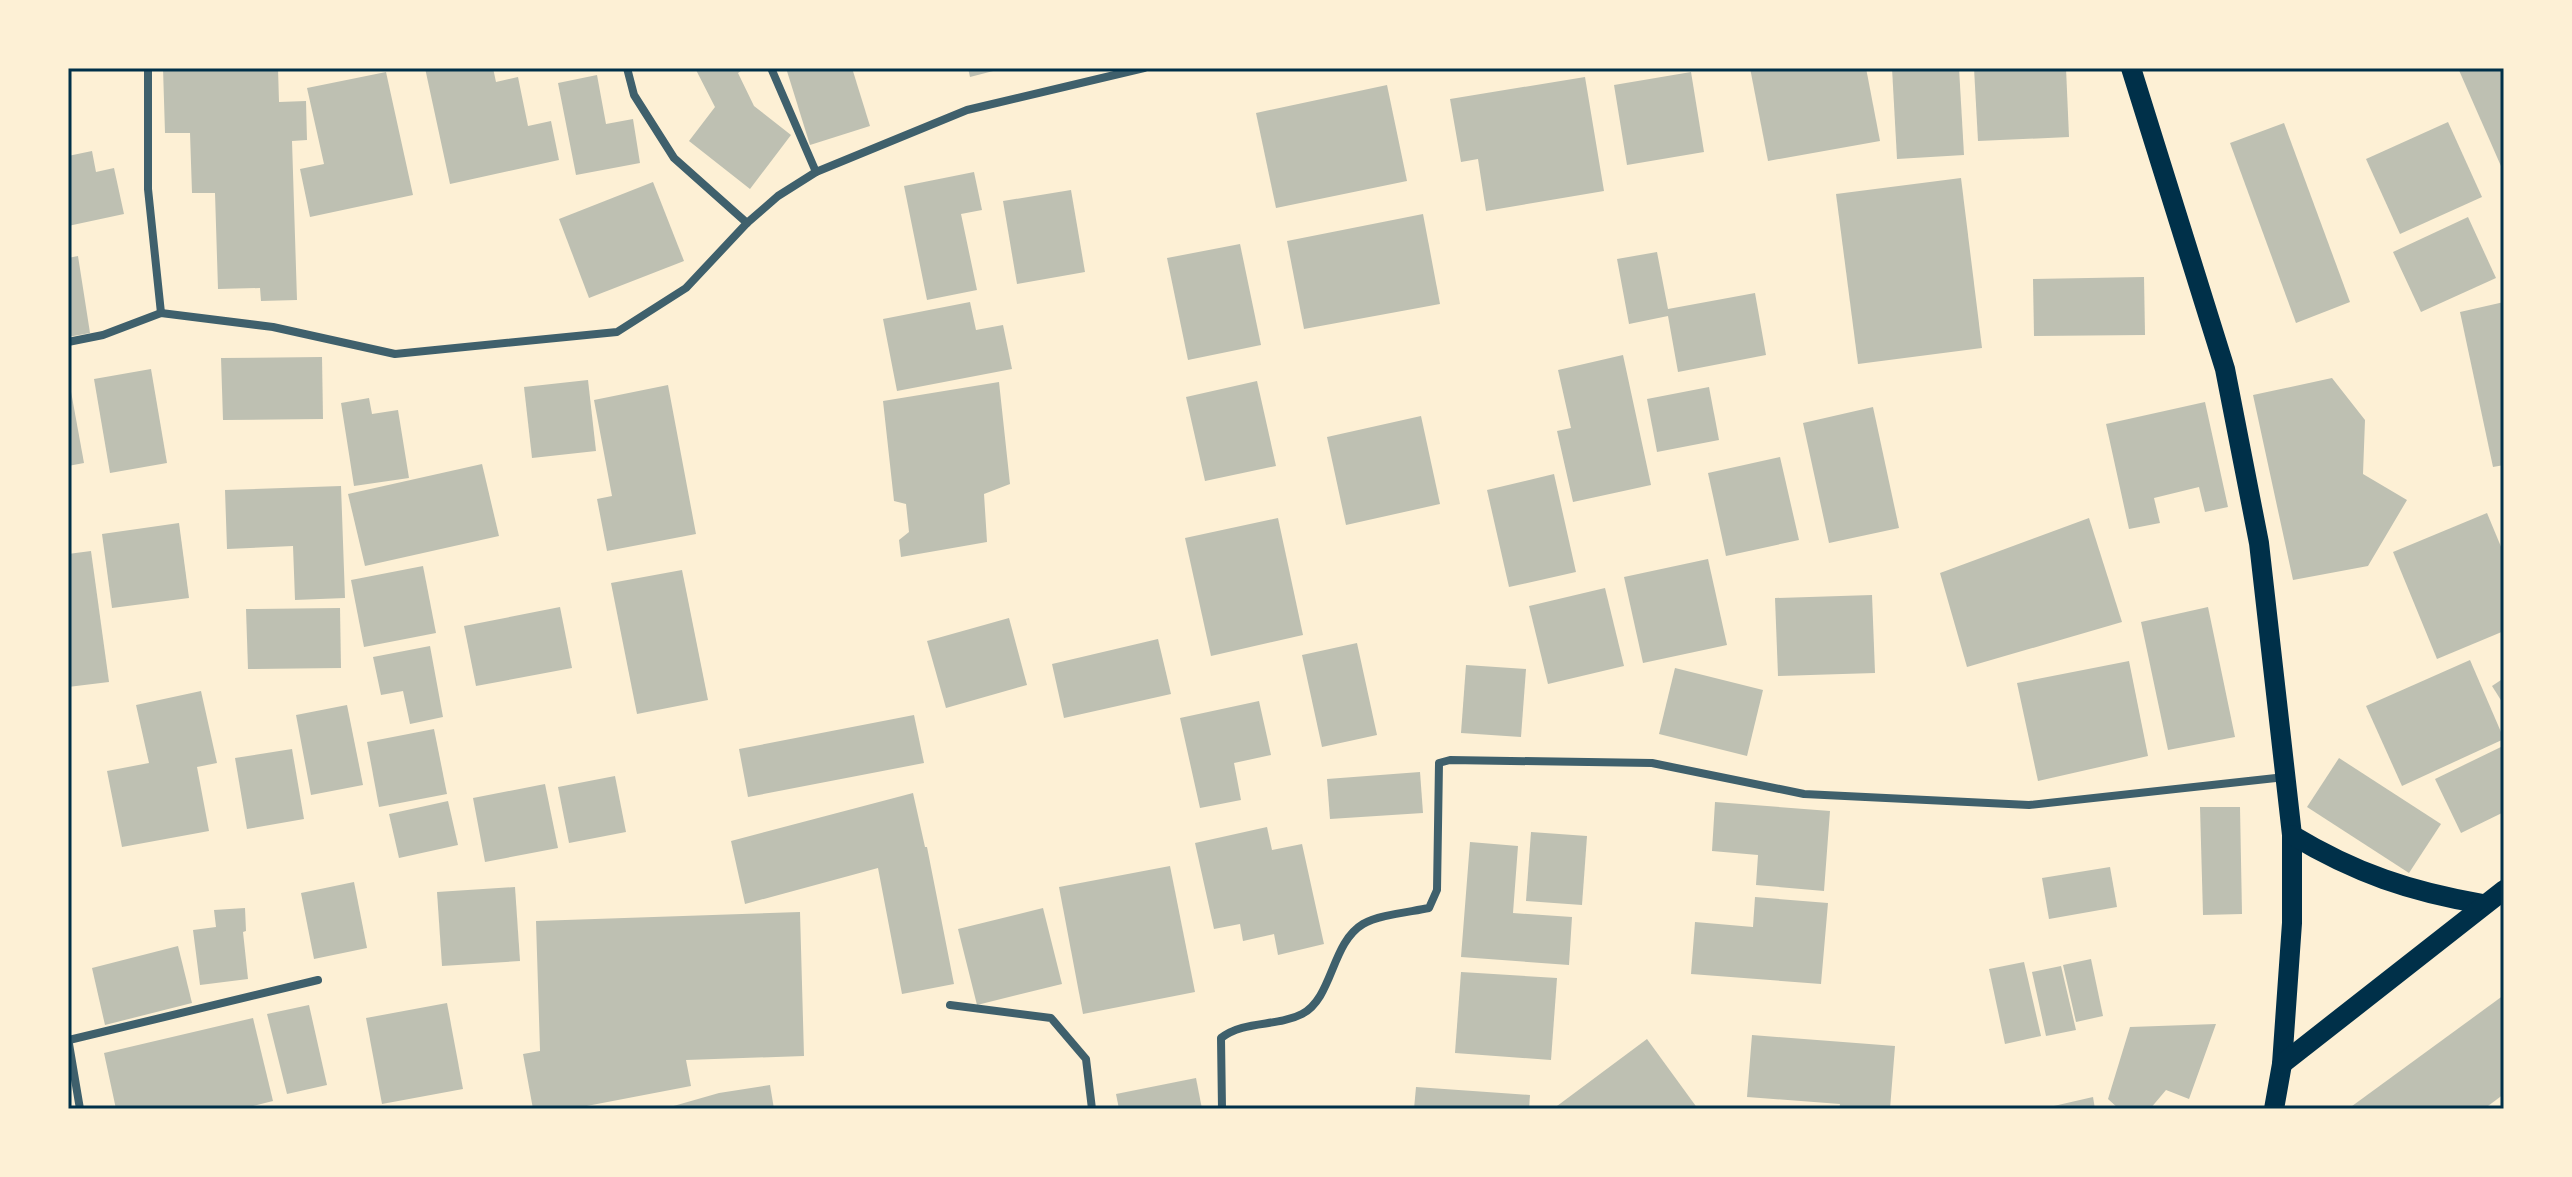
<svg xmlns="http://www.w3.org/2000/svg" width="2572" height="1177" viewBox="0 0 2572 1177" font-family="'Public Sans',sans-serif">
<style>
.building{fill:#bec0b2}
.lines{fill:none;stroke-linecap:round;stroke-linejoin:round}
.minor{stroke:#3f606c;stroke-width:8}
.primary{stroke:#003049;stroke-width:20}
.neatline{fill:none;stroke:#003049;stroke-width:3}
</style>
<rect width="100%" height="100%" fill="#fdf0d5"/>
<g class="building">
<polygon points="163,68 278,68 279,102 306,101 307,140 292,141 297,300 261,301 260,288 218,289 215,193 192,193 190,133 165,133"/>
<polygon points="425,68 493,68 496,82 518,77 528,126 551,121 559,160 450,184"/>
<polygon points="695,68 745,68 738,73 754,106 791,135 750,189 689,141 715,107"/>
<polygon points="786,68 852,68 870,126 810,145"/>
<polygon points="968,68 1001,68 1001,69 970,77"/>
<polygon points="1750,68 1866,68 1880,141 1768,161"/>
<polygon points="1892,68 1959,68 1964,155 1897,159"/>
<polygon points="1974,68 2066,68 2069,137 1978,141"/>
<polygon points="2458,68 2504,68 2504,173"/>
<polygon points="386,72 413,195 310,217 300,169 324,164 307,88"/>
<polygon points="1691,72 1704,152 1627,165 1614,85"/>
<polygon points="597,75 606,124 633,119 640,163 576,175 558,83"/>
<polygon points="1585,77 1604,191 1486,211 1478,159 1461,162 1450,99"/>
<polygon points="1387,85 1407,181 1276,208 1256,113"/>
<polygon points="2448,122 2482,197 2400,234 2366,159"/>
<polygon points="2284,123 2350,302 2296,323 2230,143"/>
<polygon points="92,151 96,172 114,168 124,214 68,226 68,156"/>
<polygon points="974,172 982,210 961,214 977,290 927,300 904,186"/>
<polygon points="1961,178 1982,348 1858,364 1836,194"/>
<polygon points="653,182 684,261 589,298 559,219"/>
<polygon points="1071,190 1085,272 1017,284 1003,201"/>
<polygon points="1423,214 1440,304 1304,329 1287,241"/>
<polygon points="2468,217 2496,278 2421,312 2393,252"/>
<polygon points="1240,244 1261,345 1188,360 1167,258"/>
<polygon points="1657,252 1668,309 1755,293 1766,355 1678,372 1668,316 1629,324 1617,259"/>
<polygon points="78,256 90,333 68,337 68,258"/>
<polygon points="2144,277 2145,335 2034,336 2033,279"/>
<polygon points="970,302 976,330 1003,325 1012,369 897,391 883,319"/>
<polygon points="2504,302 2504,465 2493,467 2460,312"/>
<polygon points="1623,355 1651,485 1573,502 1557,431 1571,428 1558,370"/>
<polygon points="322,357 323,419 223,420 221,358"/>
<polygon points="151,369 167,463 110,473 94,379"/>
<polygon points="68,375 84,463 68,466"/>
<polygon points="2332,378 2365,420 2363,474 2407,500 2368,566 2293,580 2253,395"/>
<polygon points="588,380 596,451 532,458 524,387"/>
<polygon points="1257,381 1276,466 1205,481 1186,397"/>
<polygon points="999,382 1010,484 984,494 987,542 901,557 899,540 909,532 906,504 894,501 883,401"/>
<polygon points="668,385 696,534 607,551 597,499 612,496 594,400"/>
<polygon points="1709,387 1719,440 1657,452 1647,399"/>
<polygon points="369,398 372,414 398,410 409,478 354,486 341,403"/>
<polygon points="2205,402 2228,507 2205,512 2199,487 2154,498 2160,523 2129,529 2106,424"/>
<polygon points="1873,407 1899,528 1829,543 1803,423"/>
<polygon points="1421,416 1440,504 1346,525 1327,437"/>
<polygon points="1780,457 1799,540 1726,556 1708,473"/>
<polygon points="482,464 499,536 365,566 348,494"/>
<polygon points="1554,474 1576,572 1509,587 1487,490"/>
<polygon points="341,486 345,598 295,600 293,546 227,549 225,490"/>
<polygon points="2487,513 2504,554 2504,631 2437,659 2393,552"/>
<polygon points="1278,518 1303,635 1211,656 1185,538"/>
<polygon points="2089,518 2122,622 1967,667 1940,573"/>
<polygon points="179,523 189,598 112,608 102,534"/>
<polygon points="91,551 109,682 68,687 68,554"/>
<polygon points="1708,559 1727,645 1643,663 1624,577"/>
<polygon points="423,566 436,633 364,647 351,580"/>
<polygon points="682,570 708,700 637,714 611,583"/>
<polygon points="1605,588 1624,666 1548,684 1529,606"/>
<polygon points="1872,595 1875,673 1778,676 1775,598"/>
<polygon points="560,607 572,668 476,686 464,626"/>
<polygon points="2208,607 2235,737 2168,750 2141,622"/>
<polygon points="340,608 341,668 248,669 246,609"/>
<polygon points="1009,618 1027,685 946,708 927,641"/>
<polygon points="1158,639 1171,694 1064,718 1052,664"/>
<polygon points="1357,643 1377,735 1322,747 1302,655"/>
<polygon points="430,646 443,717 410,724 403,691 381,695 373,657"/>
<polygon points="2470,660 2504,739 2402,786 2366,706"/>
<polygon points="2129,661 2148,756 2038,781 2017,683"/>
<polygon points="1466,665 1526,669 1521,737 1461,733"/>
<polygon points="1675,668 1763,690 1747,756 1659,734"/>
<polygon points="2504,678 2504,705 2492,686"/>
<polygon points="201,691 217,763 197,767 209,831 122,847 107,771 149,763 136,705"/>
<polygon points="1259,701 1271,755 1234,763 1241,800 1200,808 1180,718"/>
<polygon points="347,705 363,785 311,795 296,715"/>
<polygon points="914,715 924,763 748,797 739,749"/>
<polygon points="434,729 447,794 379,807 367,742"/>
<polygon points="2503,746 2504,812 2461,833 2435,779"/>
<polygon points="292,749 304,819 247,829 235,758"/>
<polygon points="2339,758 2441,824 2409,873 2307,807"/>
<polygon points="1420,772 1423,813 1330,819 1327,779"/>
<polygon points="615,776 626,832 569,843 558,787"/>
<polygon points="545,784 558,848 485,862 473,798"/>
<polygon points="913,793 925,847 927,847 954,984 902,994 878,868 745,904 731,841"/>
<polygon points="448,801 458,845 399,858 389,814"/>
<polygon points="1715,802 1830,811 1824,891 1756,885 1758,855 1712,851"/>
<polygon points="2200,807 2240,807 2242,914 2203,915"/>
<polygon points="1267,827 1272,850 1302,844 1324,944 1278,955 1274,934 1243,941 1240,924 1214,929 1195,843"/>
<polygon points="1531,832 1587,836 1582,905 1526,901"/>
<polygon points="1470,842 1518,846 1513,913 1572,917 1569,965 1461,957"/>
<polygon points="1170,866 1195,992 1083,1014 1059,887"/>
<polygon points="2110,867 2117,907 2049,919 2042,878"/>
<polygon points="354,882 367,948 314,959 301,893"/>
<polygon points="515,887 520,961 442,966 437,892"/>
<polygon points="1755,897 1828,903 1821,984 1691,974 1695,922 1753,927"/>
<polygon points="245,908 246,931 243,932 248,979 200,985 193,930 216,927 214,910"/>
<polygon points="1043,908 1062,984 977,1005 958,929"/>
<polygon points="800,912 804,1056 686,1060 691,1086 571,1109 533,1109 523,1054 540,1051 536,921"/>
<polygon points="178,946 192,1003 105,1025 92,968"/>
<polygon points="2091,959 2103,1016 2076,1022 2063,965"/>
<polygon points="2024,962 2041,1036 2005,1044 1989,969"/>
<polygon points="2061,966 2076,1030 2046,1036 2032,972"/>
<polygon points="1461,972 1557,978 1551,1060 1455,1053"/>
<polygon points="2504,995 2504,1094 2484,1109 2348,1109"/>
<polygon points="447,1003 463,1089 382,1104 366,1018"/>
<polygon points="309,1005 327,1085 287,1094 267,1014"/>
<polygon points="253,1018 273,1101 241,1109 116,1109 104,1053"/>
<polygon points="2216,1024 2189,1099 2166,1090 2150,1109 2119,1109 2108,1099 2130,1027"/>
<polygon points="1752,1035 1895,1046 1890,1109 1839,1109 1840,1104 1747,1097"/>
<polygon points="1647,1039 1698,1109 1553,1109"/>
<polygon points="1196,1078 1202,1109 1119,1109 1116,1094"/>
<polygon points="770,1085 774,1109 663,1109 719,1093"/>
<polygon points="1416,1087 1530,1095 1529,1109 1414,1109"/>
<polygon points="2093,1097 2095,1109 2045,1109 2045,1108"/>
</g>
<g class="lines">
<g class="minor">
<polyline points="148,68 148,189 161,313"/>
<polyline points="627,68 634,95 674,158 747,223"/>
<polyline points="771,68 816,172"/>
<polyline points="68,342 103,335 161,313 273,327 395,354 617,332 686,288 747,223 778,196 816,172 967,110 1144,68"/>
<polyline points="950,1005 1051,1018 1086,1059 1092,1109"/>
<polyline points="68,1038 80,1109"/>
<polyline points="69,1040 318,980"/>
<path d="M 1222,1109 L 1221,1038 C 1244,1020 1277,1027 1302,1014 C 1333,998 1331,943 1363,924 C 1378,915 1410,912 1429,908 L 1437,890 L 1439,763 L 1450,760 L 1652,763 L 1804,794 L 2029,805 L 2285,777"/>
</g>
<g class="primary">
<polyline points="2131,68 2225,369 2259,543 2292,835 2292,923 2282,1064 2274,1109"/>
<path d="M 2292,835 C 2355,873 2411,892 2483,904"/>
<polyline points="2282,1064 2504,890"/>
</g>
</g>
<rect width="2572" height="1177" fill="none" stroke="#fdf0d5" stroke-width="140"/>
<rect x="70" y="70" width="2432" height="1037" class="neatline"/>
</svg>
